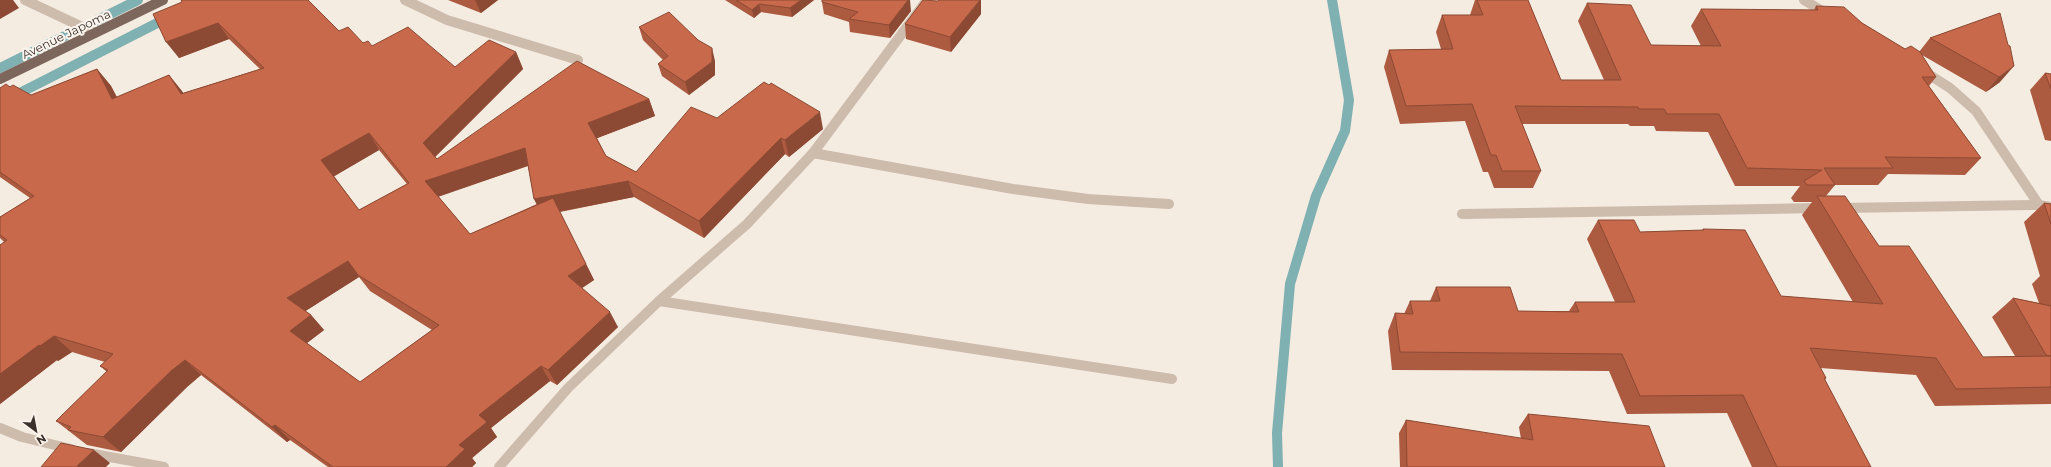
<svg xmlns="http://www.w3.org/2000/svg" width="2051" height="467" viewBox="0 0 2051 467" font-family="Montserrat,sans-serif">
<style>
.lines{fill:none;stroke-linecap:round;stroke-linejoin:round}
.stream{stroke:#7fb0b2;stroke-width:10}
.street{stroke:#cdbbac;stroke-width:10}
.primary{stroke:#7d675c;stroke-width:10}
.wall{fill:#ac5a40;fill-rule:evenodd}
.shaded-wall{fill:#8c4a34}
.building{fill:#c8694b;stroke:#8c4a34;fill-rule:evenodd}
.labels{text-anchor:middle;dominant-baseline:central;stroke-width:4;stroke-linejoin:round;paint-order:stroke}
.street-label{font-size:12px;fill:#3b302b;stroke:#fbf5ee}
</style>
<rect width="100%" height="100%" fill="#f4ebe1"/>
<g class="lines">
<g class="stream">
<polyline points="96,21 138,0"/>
<polyline points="0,68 65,36"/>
<polyline points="0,103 169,17"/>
<polyline points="1278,467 1277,433 1290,284 1316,196 1345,131 1349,100 1332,0"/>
</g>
<g class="street">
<polyline points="25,0 95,33"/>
<polyline points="405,0 447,20 578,60"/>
<polyline points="1804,0 1827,14"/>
<polyline points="1925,72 1950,88 1976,111 2039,205"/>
<polyline points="813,153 1013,189 1088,199 1169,204"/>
<polyline points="1840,208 2039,205 2051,207"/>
<polyline points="1462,214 1820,208"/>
<polyline points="659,301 1172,379"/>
<polyline points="0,428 22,437 71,449"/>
<polyline points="88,453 164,467"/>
<polyline points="499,467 568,388 659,301 747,224 813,153 927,0"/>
</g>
<polyline class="primary" points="0,79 163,0"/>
</g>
<g class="wall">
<polygon points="448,0 498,0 481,13"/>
<polygon points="725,0 814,0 792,17 761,12 754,18"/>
<polygon points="1475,0 1528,0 1561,80 1604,80 1578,21 1587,3 1651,45 1701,46 1691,26 1701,9 1814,10 1816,6 1862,23 1905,49 1919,52 1930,38 2000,13 2000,82 1986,92 1922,55 1936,77 1929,86 1981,158 1965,175 1888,174 1878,185 1835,185 1826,196 1879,246 1983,357 2015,356 1992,317 2013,298 2039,303 2032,284 2040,276 2024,222 2044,203 2051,204 2051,404 1935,406 1916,375 1820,368 1826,378 1825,380 1871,467 1752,467 1727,413 1627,414 1609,371 1392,370 1388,331 1395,313 1404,314 1410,301 1430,301 1436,287 1518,311 1569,311 1575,302 1615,302 1587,239 1598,220 1640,232 1702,230 1703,229 1781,296 1853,302 1802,215 1812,202 1794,202 1791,198 1800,186 1735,186 1708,132 1656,131 1654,126 1630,126 1628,124 1522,124 1541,171 1533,188 1494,188 1488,172 1483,172 1465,121 1400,124 1384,67 1389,50 1441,49 1436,32 1442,15 1470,15"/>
<polygon points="822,2 911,11 890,38 850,32 849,22 824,14"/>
<path d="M 153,14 L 339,31 L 363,43 L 455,67 L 516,52 L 523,69 L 435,157 L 437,159 L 649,99 L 655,116 L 597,138 L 606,156 L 636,172 L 717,118 L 823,129 L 789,157 L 785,154 L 704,238 L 634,197 L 560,212 L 594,280 L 582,288 L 618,327 L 557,385 L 550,381 L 491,428 L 497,437 L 472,458 L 476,463 L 472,467 L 328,467 L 290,440 L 287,442 L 201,375 L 187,387 L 121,452 L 87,445 L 56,421 L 107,372 L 100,366 L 105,362 L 72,352 L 58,361 L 57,360 L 0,404 L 0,245 L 4,242 L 0,238 L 0,217 L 30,198 L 0,177 L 0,88 L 10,87 L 31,95 L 97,69 L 111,86 L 117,97 L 169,75 L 183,93 L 260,69 L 229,39 L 179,58 ZM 379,150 L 407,184 L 359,210 L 334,176 ZM 528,166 L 534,199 L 537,204 L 470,234 L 438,196 ZM 359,277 L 370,291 L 432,330 L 360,382 L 307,343 L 324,330 L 311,315 L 305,311 Z"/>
<polygon points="981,14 951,52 906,39 905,24"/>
<polygon points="639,27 715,61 715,75 689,95 662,76 658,64 663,60 643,40"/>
<polygon points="2045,73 2051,74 2051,141 2045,140 2030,90"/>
<polygon points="1528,414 1665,467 1400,467 1399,433 1406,420 1521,439 1519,427"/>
</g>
<g class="shaded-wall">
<polygon points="0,0 13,0 19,8 0,19"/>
<polygon points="475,0 498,0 481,13"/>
<polygon points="801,0 814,0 792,17 790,8"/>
<polygon points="908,0 910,0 911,11 890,38 889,25"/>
<polygon points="980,0 981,0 981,14 951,52 950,37"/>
<polygon points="759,4 761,12 754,18 752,10"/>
<polygon points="218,23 229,39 179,58 166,42"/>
<polygon points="712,48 715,61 715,75 689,95 685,82"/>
<polygon points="516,52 523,69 433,159 423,143"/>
<polygon points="2014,66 2000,82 1986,92 1999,77"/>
<polygon points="97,69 111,86 126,116 112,99"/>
<polygon points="169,75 182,91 194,111 181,94"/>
<polygon points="649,99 655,116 595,139 588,123"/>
<polygon points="820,112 823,129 789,157 785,140"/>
<polygon points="369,133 379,150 333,177 321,160"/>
<polygon points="781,138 785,154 704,238 699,221"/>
<polygon points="525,148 533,164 435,198 425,181"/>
<polygon points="628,181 634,197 542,215 534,199"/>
<polygon points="348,261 359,277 301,314 287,298"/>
<polygon points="586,264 594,280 576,292 568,276"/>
<polygon points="610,312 618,327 557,385 548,370"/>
<polygon points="311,315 324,330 303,346 290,331"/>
<polygon points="54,336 72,352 58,361 40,346"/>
<polygon points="39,345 57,360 0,404 0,374"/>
<polygon points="185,360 201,375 187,387 121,452 103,437 171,371"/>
<polygon points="541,366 550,381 491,428 497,437 472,458 476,463 472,467 446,467 459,445 479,415"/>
<polygon points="275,425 290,440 287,442 272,427"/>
<polygon points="94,450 110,463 106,467 78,467 77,466"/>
</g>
<g class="building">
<path d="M 181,0 L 308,0 L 339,31 L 348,27 L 363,43 L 368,41 L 372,46 L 408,27 L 455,67 L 489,40 L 516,52 L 423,143 L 437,159 L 577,61 L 649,99 L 588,123 L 606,156 L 636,172 L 691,107 L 717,118 L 764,82 L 769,85 L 771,83 L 820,112 L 785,140 L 781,138 L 699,221 L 628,181 L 534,199 L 525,148 L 425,181 L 470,234 L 553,198 L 586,264 L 568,276 L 610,312 L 548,370 L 541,366 L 479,415 L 487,422 L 459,445 L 465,449 L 446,467 L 333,467 L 275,425 L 272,427 L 185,360 L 171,371 L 103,437 L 68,430 L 71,427 L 56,421 L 108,370 L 100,366 L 113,354 L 54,336 L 40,346 L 39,345 L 0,374 L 0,245 L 7,240 L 0,235 L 0,217 L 34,196 L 0,172 L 0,88 L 6,84 L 10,87 L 13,85 L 31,95 L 97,69 L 112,99 L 169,75 L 181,94 L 264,68 L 218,23 L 166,42 L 153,14 L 182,2 ZM 369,133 L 409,183 L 359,210 L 321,160 ZM 348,261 L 358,275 L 439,325 L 360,382 L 290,331 L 311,315 L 287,298 Z"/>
<polygon points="736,0 801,0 790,8 759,4 752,10"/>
<polygon points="822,0 908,0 889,25 849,19 858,12 822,2"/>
<polygon points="923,0 938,1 939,0 980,0 950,37 905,24"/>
<polygon points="1477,0 1528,0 1561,80 1621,80 1587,3 1631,5 1651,45 1721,46 1701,9 1818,10 1816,6 1844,7 1862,23 1905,49 1911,46 1920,52 1936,77 1922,77 1981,158 1885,157 1893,168 1824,168 1835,185 1807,185 1804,181 1822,170 1747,168 1719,114 1667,114 1664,109 1639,109 1638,107 1515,106 1541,171 1502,171 1496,155 1491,155 1472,104 1406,106 1389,50 1453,49 1442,15 1483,15"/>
<polygon points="669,12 698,40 712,48 712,62 685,82 658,64 668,56 639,27"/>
<polygon points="2000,13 2008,45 2010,46 2014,66 1999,77 1930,38"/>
<polygon points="2045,73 2051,74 2051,89"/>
<polygon points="1817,196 1845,196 1879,246 1909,246 1983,357 2051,356 2051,387 1956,389 1936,358 1810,348 1826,378 1824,378 1871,467 1777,467 1743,395 1640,396 1622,354 1400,352 1395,313 1413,314 1410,301 1440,301 1436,287 1510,287 1518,311 1579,312 1575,302 1635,302 1598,220 1634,220 1640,232 1704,230 1703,229 1745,230 1781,296 1883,304"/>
<polygon points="2044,203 2051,204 2051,224"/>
<polygon points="2013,298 2051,306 2051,356 2046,355"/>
<polygon points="1528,414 1649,426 1665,467 1407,467 1406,420 1533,440"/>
<polygon points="61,443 94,450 77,466 83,467 41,467"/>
</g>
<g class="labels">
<g class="street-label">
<text transform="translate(66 34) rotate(-26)">Avenue Japoma</text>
</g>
</g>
<g transform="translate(36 431) rotate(148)" stroke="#fbf5ee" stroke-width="3" paint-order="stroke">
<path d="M0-3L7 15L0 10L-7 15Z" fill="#3b302b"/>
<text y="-6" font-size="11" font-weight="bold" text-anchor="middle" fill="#3b302b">N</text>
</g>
</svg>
